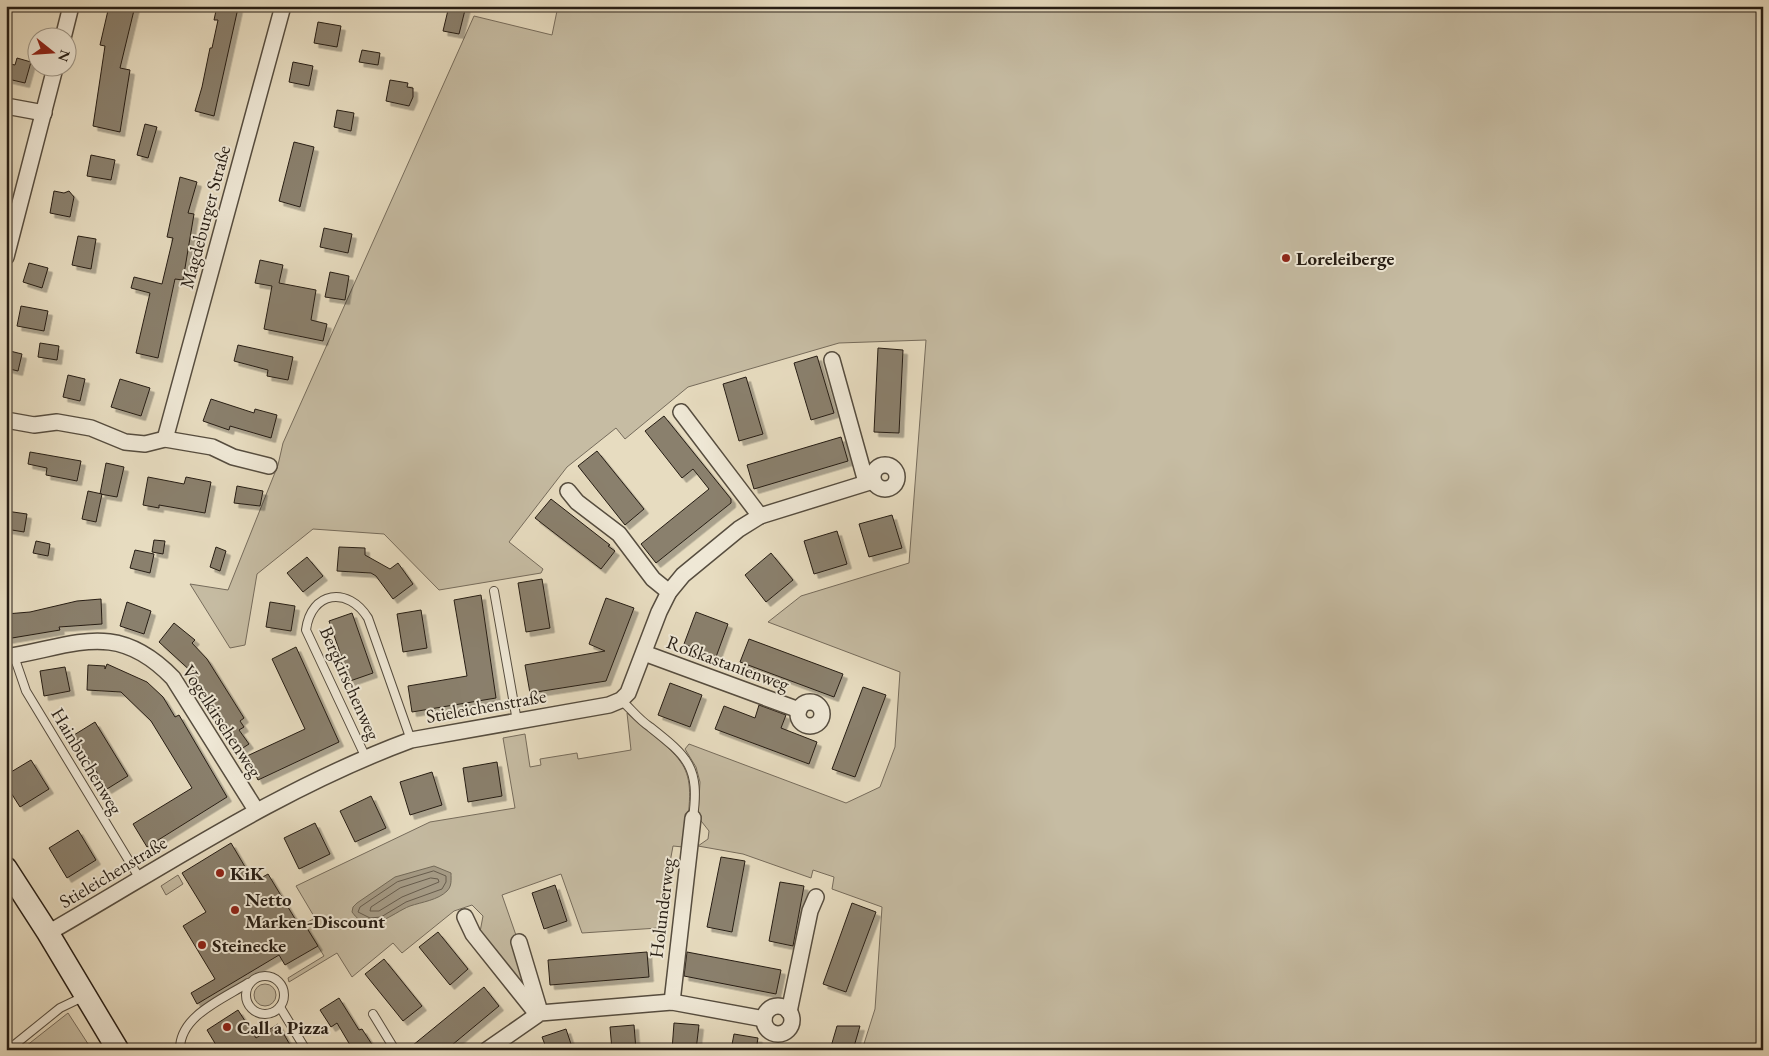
<svg xmlns="http://www.w3.org/2000/svg" width="1769" height="1056" viewBox="0 0 1769 1056" font-family="'EB Garamond',serif">
<style>
.green{fill:#c6bca3;stroke:#766c5c}
.water{fill:#a59b86;stroke:#726958}
.lines{fill:none;stroke-linecap:round;stroke-linejoin:round}
.shore{stroke:#665c4d;stroke-width:1}
.building{fill:#8a806d;stroke:#261d14;filter:url(#shadow)}
.lane-casing{stroke:#564d3f;stroke-width:10}
.street-casing{stroke:#564d3f;stroke-width:18}
.secondary-casing{stroke:#261d14;stroke-width:24}
.lane{stroke:#efe8d6;stroke-width:8}
.street{stroke:#efe8d6;stroke-width:15}
.secondary{stroke:#efe8d6;stroke-width:21}
.poi-dot{fill:#8f2418;stroke:#efe8d6;stroke-width:2}
.labels{text-anchor:middle;dominant-baseline:central;stroke-width:4;stroke-linejoin:round;paint-order:stroke}
.street-label{font-size:19px;fill:#261d14;stroke:#efe8d6}
.poi-label{font-size:19px;font-weight:bold;fill:#261d14;stroke:#efe8d6;text-anchor:start}
</style>
<defs>
<filter id="shadow"><feDropShadow dx="4.5" dy="4.5" stdDeviation="0" flood-color="#0004"/></filter>
</defs>
<rect width="100%" height="100%" fill="#e7dcc0"/>
<filter id="stains"><feTurbulence type="fractalNoise" baseFrequency=".004" numOctaves="4"/><feColorMatrix values="0 0 0 0 .2 0 0 0 0 .09 0 0 0 0 .02 0 0 0 .5 -.17"/></filter>
<radialGradient id="worn" r=".72"><stop offset=".6" stop-color="#630" stop-opacity="0"/><stop offset="1" stop-color="#630" stop-opacity=".3"/></radialGradient>
<g class="green">
<polygon points="558,6 1763,6 1763,1050 862,1050 875,1009 882,907 832,889 834,877 813,870 811,878 743,854 698,846 708,839 709,831 698,817 700,782 696,767 685,749 689,744 846,803 880,787 895,747 900,672 768,622 801,596 909,563 926,340 839,343 688,387 625,439 616,428 567,467 509,542 543,569 541,573 439,590 384,534 313,529 257,574 245,645 230,648 190,584 228,590 278,465 283,443 474,16 552,35"/>
<path d="M 627,713 C 688,766 699,760 683,847 L 673,846 L 658,928 L 582,933 L 561,874 L 502,895 L 518,941 L 512,944 L 525,988 L 480,932 L 483,916 L 472,905 L 454,911 L 402,953 L 393,943 L 352,977 L 337,953 L 289,982 L 288,978 L 324,956 L 304,924 L 315,918 L 296,886 L 430,822 L 515,808 L 503,738 L 525,734 L 530,767 L 541,765 L 540,759 L 577,753 L 578,759 L 631,750 Z"/>
<polygon points="178,875 183,884 166,895 161,886"/>
<circle cx="265" cy="995" r="11"/>
<polygon points="68,1013 92,1050 21,1050"/>
</g>
<path class="water" d="M 434,866 L 451,873 C 451,880 452,886 447,891 C 438,900 422,902 410,906 C 392,913 369,937 352,912 L 353,907 L 357,903 L 395,877 Z"/>
<g class="lines">
<g class="shore">
<polygon points="434,871 446,876 446,882 442,889 406,902 381,917 370,918 358,912 360,907 397,882"/>
<polygon points="431,878 438,879 439,882 402,897 379,911 370,911 371,907 400,888"/>
</g>
</g>
<g class="building">
<polygon points="109,6 135,6 120,68 130,70 120,132 93,126 105,46 100,45"/>
<polygon points="217,6 238,8 214,116 195,111 202,87 210,48 212,48 218,20 214,20"/>
<polygon points="449,6 466,6 459,34 443,31"/>
<polygon points="318,22 341,26 337,47 314,43"/>
<polygon points="362,50 380,53 378,65 359,62"/>
<polygon points="17,58 31,62 25,83 8,79 10,72 6,69 6,63 15,65"/>
<polygon points="293,62 313,66 309,86 289,82"/>
<polygon points="390,80 408,83 407,87 413,88 413,97 409,106 386,101"/>
<polygon points="337,110 354,113 351,131 334,127"/>
<polygon points="145,124 157,127 148,158 137,155"/>
<polygon points="294,142 314,147 300,207 279,201"/>
<polygon points="91,155 115,160 111,180 87,176"/>
<polygon points="180,177 197,182 188,213 194,214 183,280 175,279 158,358 136,353 150,293 131,288 134,277 162,284 173,238 167,237"/>
<polygon points="54,191 64,193 69,191 74,197 70,217 50,213"/>
<polygon points="324,228 352,234 348,253 320,247"/>
<polygon points="78,236 96,239 91,269 72,265"/>
<polygon points="260,260 283,265 279,283 316,290 311,320 327,324 323,341 264,329 272,286 255,283"/>
<polygon points="29,263 48,268 42,288 23,282"/>
<polygon points="330,272 349,276 345,300 325,297"/>
<polygon points="21,306 48,311 44,331 17,326"/>
<polygon points="40,343 59,346 57,360 38,357"/>
<polygon points="238,345 293,357 288,380 267,376 268,370 234,361"/>
<polygon points="878,348 903,350 899,433 874,432"/>
<polygon points="6,350 22,354 18,371 6,368"/>
<polygon points="817,356 834,413 811,420 794,363"/>
<polygon points="68,375 85,379 80,401 63,397"/>
<polygon points="746,377 763,434 739,441 723,384"/>
<polygon points="120,379 150,388 141,416 111,407"/>
<polygon points="211,399 254,413 255,409 277,415 271,438 230,426 229,430 203,421"/>
<polygon points="664,416 731,499 731,503 656,563 641,544 709,489 693,469 682,478 645,431"/>
<polygon points="841,437 848,461 754,489 747,465"/>
<polygon points="597,451 644,509 625,525 578,466"/>
<polygon points="30,452 81,461 77,481 46,475 47,468 28,464"/>
<polygon points="106,463 124,467 117,497 100,494"/>
<polygon points="148,477 184,484 186,477 211,482 205,513 159,505 159,508 143,505"/>
<polygon points="237,486 263,491 260,506 234,503"/>
<polygon points="88,491 102,494 96,522 82,519"/>
<polygon points="551,499 610,545 608,546 615,551 601,569 535,518"/>
<polygon points="6,511 27,514 24,532 6,529"/>
<polygon points="892,515 902,548 869,557 859,524"/>
<polygon points="837,531 847,564 814,574 804,541"/>
<polygon points="154,540 165,541 163,554 152,552"/>
<polygon points="36,541 50,544 48,556 33,553"/>
<polygon points="216,547 226,551 220,571 210,567"/>
<polygon points="339,547 365,548 365,555 390,569 398,563 413,584 393,599 376,576 371,573 337,571"/>
<polygon points="135,550 154,554 150,573 130,568"/>
<polygon points="771,553 793,580 766,602 745,575"/>
<polygon points="307,557 323,576 303,592 287,573"/>
<polygon points="542,579 550,628 526,632 518,583"/>
<polygon points="481,595 496,698 412,712 408,686 467,676 454,600"/>
<polygon points="606,598 634,608 606,681 530,693 525,665 605,651 589,644"/>
<polygon points="101,599 102,624 59,627 60,630 6,639 6,614 30,612 77,601"/>
<polygon points="127,602 151,611 144,634 120,626"/>
<polygon points="270,602 295,606 291,631 266,627"/>
<polygon points="421,610 427,648 403,652 397,614"/>
<polygon points="696,612 728,624 716,657 684,644"/>
<polygon points="352,613 373,673 350,681 329,621"/>
<polygon points="174,623 195,640 192,643 207,659 244,718 240,721 244,727 239,730 249,744 238,751 190,677 194,674 159,642"/>
<polygon points="749,639 843,674 834,697 740,662"/>
<polygon points="296,647 339,742 258,780 247,756 305,729 272,659"/>
<polygon points="107,664 147,682 163,697 175,717 179,715 227,797 147,847 133,824 192,788 151,721 121,692 87,690 88,665 105,666 105,669"/>
<polygon points="65,667 70,691 44,696 40,671"/>
<polygon points="670,683 702,695 690,727 658,715"/>
<polygon points="863,687 886,695 855,777 832,769"/>
<polygon points="759,705 786,715 781,728 817,742 809,764 715,729 724,706 755,718"/>
<polygon points="95,722 128,776 107,789 74,735"/>
<polygon points="31,760 49,789 20,807 6,785 6,775"/>
<polygon points="497,762 502,796 468,802 463,768"/>
<polygon points="432,772 442,805 410,815 400,782"/>
<polygon points="371,796 386,828 355,842 340,811"/>
<polygon points="315,823 330,854 299,869 284,838"/>
<polygon points="78,830 96,860 67,878 49,848"/>
<polygon points="231,843 254,882 268,874 300,927 305,925 318,946 285,965 279,955 197,1004 191,993 215,979 183,926 206,912 182,873"/>
<polygon points="721,857 745,861 732,932 707,927"/>
<polygon points="780,882 804,886 793,946 769,941"/>
<polygon points="555,885 567,921 544,929 532,893"/>
<polygon points="852,903 876,912 846,992 823,984"/>
<polygon points="438,932 468,969 450,985 419,947"/>
<polygon points="647,952 649,977 550,985 548,960"/>
<polygon points="687,952 781,970 776,994 684,976"/>
<polygon points="384,959 422,1006 403,1021 365,974"/>
<polygon points="484,987 499,1006 446,1050 407,1050"/>
<polygon points="339,998 359,1030 362,1029 373,1046 366,1050 353,1050 337,1023 331,1027 320,1010"/>
<polygon points="238,1010 256,1038 278,1024 293,1050 219,1050 207,1030"/>
<polygon points="674,1023 699,1025 696,1050 672,1050"/>
<polygon points="634,1025 636,1050 612,1050 610,1027"/>
<polygon points="837,1026 860,1026 853,1050 830,1050"/>
<polygon points="566,1029 573,1050 547,1050 542,1037"/>
<polygon points="734,1034 758,1038 756,1050 731,1050"/>
</g>
<g class="lines">
<g class="lane-casing">
<g id="lane">
<polyline points="494,591 517,721"/>
<polyline points="14,656 26,691 140,879"/>
<path d="M 621,700 C 631,709 639,720 650,727 C 688,757 700,767 693,818"/>
<path d="M 366,758 L 306,630 C 311,591 348,586 368,618 L 411,740"/>
<circle cx="265" cy="995" r="19"/>
<polyline points="280,1007 306,1050"/>
<polyline points="373,1014 395,1050"/>
<polyline points="8,1050 60,1008 85,996"/>
<path d="M 180,1050 C 179,1016 223,999 248,983"/>
</g>
</g>
<g class="street-casing">
<g id="street">
<polyline points="63,38 71,6"/>
<polyline points="6,106 44,113"/>
<polyline points="6,257 55,68"/>
<polyline points="832,360 866,482"/>
<polyline points="681,412 760,516"/>
<polyline points="6,420 34,425 57,422 91,428 125,442 145,444 165,439 212,447 233,457 269,466"/>
<polyline points="165,439 283,6"/>
<circle cx="885" cy="477" r="12"/>
<polyline points="568,491 577,502 619,534 653,579 669,592"/>
<polyline points="644,653 799,710"/>
<path d="M 6,657 C 75,646 116,619 173,678 L 256,810"/>
<circle cx="810" cy="714" r="12"/>
<polyline points="465,917 473,934 537,1014"/>
<path d="M 48,933 C 168,864 281,788 411,740 L 609,705 L 621,700 L 628,693 L 659,612 L 669,592 L 683,575 L 739,529 L 760,516 L 873,481"/>
<polyline points="519,942 540,1012"/>
<polyline points="672,1002 693,818"/>
<circle cx="778" cy="1020" r="14"/>
<polyline points="789,1012 810,911 816,897"/>
<polyline points="487,1050 540,1013 672,1002 764,1019"/>
</g>
</g>
<g class="secondary-casing">
<polyline id="secondary" points="6,868 48,933 118,1050"/>
</g>
<use href="#lane" class="lane"/>
<use href="#street" class="street"/>
<use href="#secondary" class="secondary"/>
</g>
<g class="poi-dot">
<circle cx="1286" cy="258" r="5"/>
<circle cx="220" cy="873" r="5"/>
<circle cx="235" cy="910" r="5"/>
<circle cx="202" cy="945" r="5"/>
<circle cx="227" cy="1027" r="5"/>
</g>
<g class="labels">
<g class="street-label">
<text transform="translate(205 217) rotate(-75)">Magdeburger Straße</text>
<text transform="translate(728 663) rotate(20)">Roßkastanienweg</text>
<text transform="translate(350 683) rotate(66)">Bergkirschenweg</text>
<text transform="translate(486 706) rotate(-10)">Stieleichenstraße</text>
<text transform="translate(222 721) rotate(57)">Vogelkirschenweg</text>
<text transform="translate(87 761) rotate(59)">Hainbuchenweg</text>
<text transform="translate(113 872) rotate(-31)">Stieleichenstraße</text>
<text transform="translate(662 908) rotate(-83)">Holunderweg</text>
</g>
<g class="poi-label">
<text x="1296" y="258">Loreleiberge</text>
<text x="230" y="873">KiK</text>
<text x="245" y="899">Netto<tspan x="245" dy="22">Marken-Discount</tspan></text>
<text x="212" y="945">Steinecke</text>
<text x="237" y="1027">Call a Pizza</text>
</g>
</g>
<rect width="1769" height="1056" fill="none" stroke="#e7dcc0" stroke-width="25"/>
<rect x="8" y="8" width="1754" height="1041" fill="none" stroke="#261d14" stroke-width="2.5"/>
<rect x="12" y="12" width="1744" height="1031" fill="none" stroke="#261d14"/>
<g transform="translate(52 52) rotate(107)"><circle r="24" fill="#efe8d6" stroke="#9f9788"/>
<path d="M0-4L9 19L0 12L-9 19Z" fill="#8f2418"/>
<text y="-8" font-size="14" font-weight="bold" text-anchor="middle" fill="#261d14">N</text>
</g>
<rect width="100%" height="100%" filter="url(#stains)"/>
<rect width="100%" height="100%" fill="url(#worn)"/>
</svg>
